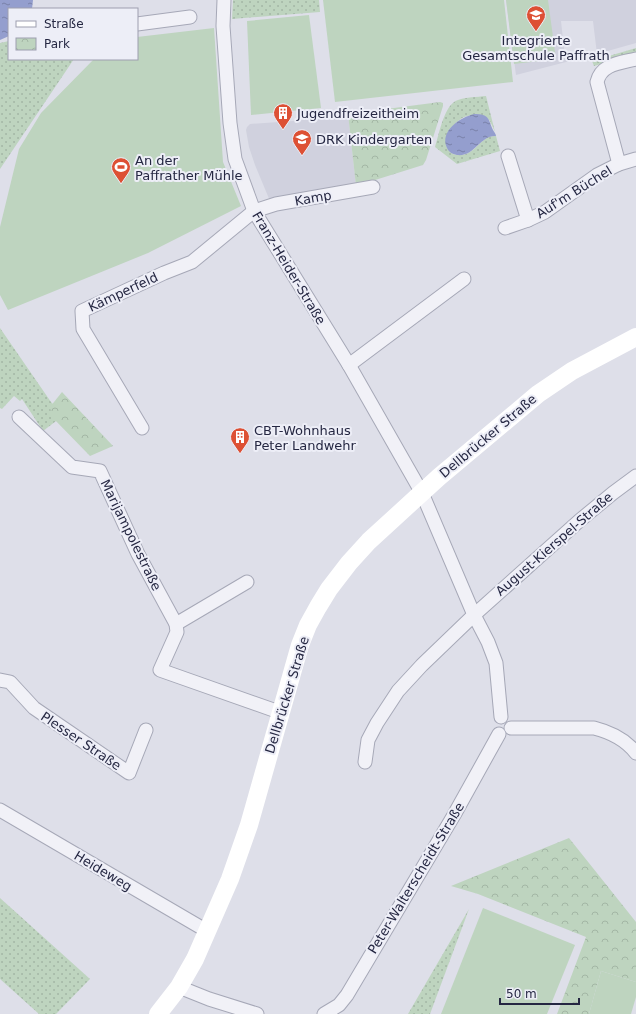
<svg xmlns="http://www.w3.org/2000/svg" width="636" height="1014" viewBox="0 0 636 1014" font-family="'DejaVu Sans',sans-serif">
<style>
.built{fill:#d0d1de}
.grass{fill:url(#grass-dots)}
.park{fill:url(#park-crowns)}
.garden{fill:#bed4bf}
.water{fill:url(#water-ripples)}
.lines{fill:none;stroke-linecap:round;stroke-linejoin:round}
.minor-casing{stroke:#a6a8b7;stroke-width:15}
.minor{stroke:#f1f1f7;stroke-width:13}
.secondary{stroke:#fff;stroke-width:18}
.labels{text-anchor:middle;dominant-baseline:central;stroke-width:4;stroke-linejoin:round;paint-order:stroke}
.poi-label{font-size:13px;fill:#252742;stroke:#edeef7;text-anchor:start}
.street-label{font-size:13px;fill:#252742;stroke:#edeef7}
</style>
<defs>
<pattern id="grass-dots" width="8" height="8" patternUnits="userSpaceOnUse"><rect width="8" height="8" fill="#bed4bf"/><path d="M2 2h.1M6 6h.1" fill="none" stroke="#a3b6a5" stroke-width="1.8" stroke-linecap="round"/></pattern>
<pattern id="park-crowns" width="20" height="18" patternUnits="userSpaceOnUse"><rect width="20" height="18" fill="#bed4bf"/><path d="M2 6a3 3 0 1 1 6 0M12 15a3 3 0 1 1 6 0" fill="none" stroke="#a3b6a5"/></pattern>
<pattern id="water-ripples" width="26" height="14" patternUnits="userSpaceOnUse"><rect width="26" height="14" fill="#949ece"/><path d="M2 4q2-2 4 0t4 0M15 11q2-2 4 0t4 0" fill="none" stroke="#7981a9"/></pattern>
</defs>
<rect width="100%" height="100%" fill="#dedfe9"/>
<g class="built">
<polygon points="506,0 636,0 636,43 597,54 593,21 561,21 565,57 571,62 566,62 516,75"/>
<polygon points="348,114 356,186 270,201 255,165 249,147 246,130 247,127 250,124 293,121"/>
</g>
<g class="grass">
<polygon points="233,0 319,0 320,12 232,19"/>
<polygon points="9,41 9,59 74,59 0,169 0,43"/>
<polygon points="636,48 636,54 594,66 592,61"/>
<path d="M 486,96 L 495,132 L 490,121 L 486,117 C 480,116 473,114 467,116 C 453,120 437,144 453,154 C 476,160 478,135 496,136 L 500,151 L 457,164 L 435,147 C 439,135 444,104 458,100 C 466,97 477,97 486,96 Z"/>
<polygon points="0,328 51,402 64,415 43,431 22,399 20,401 14,396 2,409 0,408"/>
<polygon points="0,898 90,979 56,1014 39,1014 0,979"/>
<polygon points="469,909 430,1014 408,1014"/>
</g>
<g class="park">
<polygon points="440,102 443,103 443,106 426,160 423,165 356,186 348,114"/>
<polygon points="62,392 113,446 90,456 52,417 50,407"/>
<polygon points="569,838 636,922 636,982 601,971 589,1014 557,1014 586,937 478,894 451,886"/>
</g>
<g class="garden">
<polygon points="323,0 504,0 513,82 335,102"/>
<polygon points="506,0 548,0 556,59 514,64"/>
<polygon points="309,15 321,108 251,115 247,21"/>
<polygon points="214,28 223,162 241,206 148,253 8,310 0,295 0,227 19,149 41,113 94,59 137,59 137,37"/>
<polygon points="483,908 575,945 547,1014 441,1014"/>
<polygon points="601,971 636,982 636,997 631,1014 589,1014"/>
</g>
<g class="water">
<polygon points="0,0 33,0 32,9 9,9 9,36 0,40"/>
<path d="M 474,114 C 490,114 488,119 493,130 C 494,132 496,134 496,136 C 480,135 475,157 457,155 C 452,154 449,152 447,148 C 439,131 461,117 474,114 Z"/>
</g>
<g class="lines">
<g class="minor-casing">
<g id="minor">
<polyline points="224,0 223,26 230,123 235,159 254,211 349,365 422,493 474,615 488,642 496,663 501,717"/>
<polyline points="137,24 190,17"/>
<path d="M 636,59 C 620,63 601,64 597,82 L 619,164 L 636,159"/>
<polyline points="508,156 528,220"/>
<polyline points="505,228 528,220 545,212 597,175 619,164"/>
<polyline points="349,365 464,279"/>
<polyline points="19,417 72,467 100,471 138,554 176,624 177,632 160,670 282,713"/>
<polyline points="142,428 83,329 82,311 164,273 192,262 254,211 276,204 373,187"/>
<polyline points="176,624 247,582"/>
<polyline points="0,680 10,682 34,708 129,773 146,730"/>
<path d="M 511,728 L 594,728 C 610,732 626,740 636,753"/>
<polyline points="365,762 368,740 377,723 398,691 422,665 474,615 579,521 613,493 636,476"/>
<polyline points="0,810 207,931"/>
<polyline points="179,987 209,999 257,1014"/>
<polyline points="324,1014 339,1005 347,995 454,815 499,734"/>
</g>
</g>
<use href="#minor" class="minor"/>
<polyline class="secondary" points="158,1014 179,987 195,959 230,879 249,825 300,645 308,625 318,607 329,589 349,563 369,541 439,477 538,394 572,371 636,337"/>
</g>
<defs>
<g id="school-pin" transform="scale(1)"><path d="M0 17L-7.5 6A9.5 9.5 0 1 1 7.5 6Z" fill="#dd5034" stroke="#edeef7"/><path d="M0-5L7-2L0 1L-7-2ZM-4 1L0 2.5L4 1V4Q0 6-4 4Z" fill="#fff"/></g>
<g id="building-pin" transform="scale(1)"><path d="M0 17L-7.5 6A9.5 9.5 0 1 1 7.5 6Z" fill="#dd5034" stroke="#edeef7"/><path d="M-4-6H4V6H1V3H-1V6H-4ZM-2.5-4.3h1.7v1.8h-1.7ZM.8-4.3h1.7v1.8H.8ZM-2.5-1h1.7V.8h-1.7ZM.8-1h1.7V.8H.8Z" fill="#fff"/></g>
<g id="stadium-pin" transform="scale(1)"><path d="M0 17L-7.5 6A9.5 9.5 0 1 1 7.5 6Z" fill="#dd5034" stroke="#edeef7"/><path d="M0-5a6.5 5 0 1 0 0 10a6.5 5 0 1 0 0-10ZM-3.5-1.8h7v3.6h-7Z" fill="#fff"/></g>
</defs>
<g fill-rule="evenodd">
<use href="#school-pin" x="536" y="15"/>
<use href="#building-pin" x="283" y="113"/>
<use href="#school-pin" x="302" y="139"/>
<use href="#stadium-pin" x="121" y="167"/>
<use href="#building-pin" x="240" y="437"/>
</g>
<g class="labels">
<g class="poi-label">
<text x="536" y="40" text-anchor="middle">Integrierte<tspan x="536" dy="15">Gesamtschule Paffrath</tspan></text>
<text x="297" y="113">Jugendfreizeitheim</text>
<text x="316" y="139">DRK Kindergarten</text>
<text x="135" y="160">An der<tspan x="135" dy="15">Paffrather Mühle</tspan></text>
<text x="254" y="430">CBT-Wohnhaus<tspan x="254" dy="15">Peter Landwehr</tspan></text>
</g>
<g class="street-label">
<text transform="translate(574 192) rotate(-32)">Auf'm Büchel</text>
<text transform="translate(313 198) rotate(-10)">Kamp</text>
<text transform="translate(289 268) rotate(59)">Franz-Heider-Straße</text>
<text transform="translate(123 292) rotate(-25)">Kämperfeld</text>
<text transform="translate(488 436) rotate(-40)">Dellbrücker Straße</text>
<text transform="translate(131 535) rotate(64)">Marijampolestraße</text>
<text transform="translate(554 544) rotate(-41)">August-Kierspel-Straße</text>
<text transform="translate(287 695) rotate(-73)">Dellbrücker Straße</text>
<text transform="translate(81 741) rotate(34)">Plesser Straße</text>
<text transform="translate(103 871) rotate(31)">Heideweg</text>
<text transform="translate(416 878) rotate(-59)">Peter-Walterscheidt-Straße</text>
</g>
</g>
<rect x="8" y="8" width="130" height="52" fill="#edeef7" stroke="#9d9eaf"/>
<rect x="16" y="21" width="20" height="6" fill="#ffffff" stroke="#9d9eaf"/>
<text x="44" y="28" font-size="12" fill="#252742">Straße</text>
<rect x="16" y="38" width="20" height="12" fill="url(#park-crowns)" stroke="#9d9eaf"/>
<text x="44" y="48" font-size="12" fill="#252742">Park</text>
<path d="M500 998v6h79v-6" fill="none" stroke="#252742" stroke-width="2"/>
<text x="506" y="998" font-size="12" fill="#252742" stroke="#edeef7" stroke-width="3" paint-order="stroke">50 m</text>
</svg>
